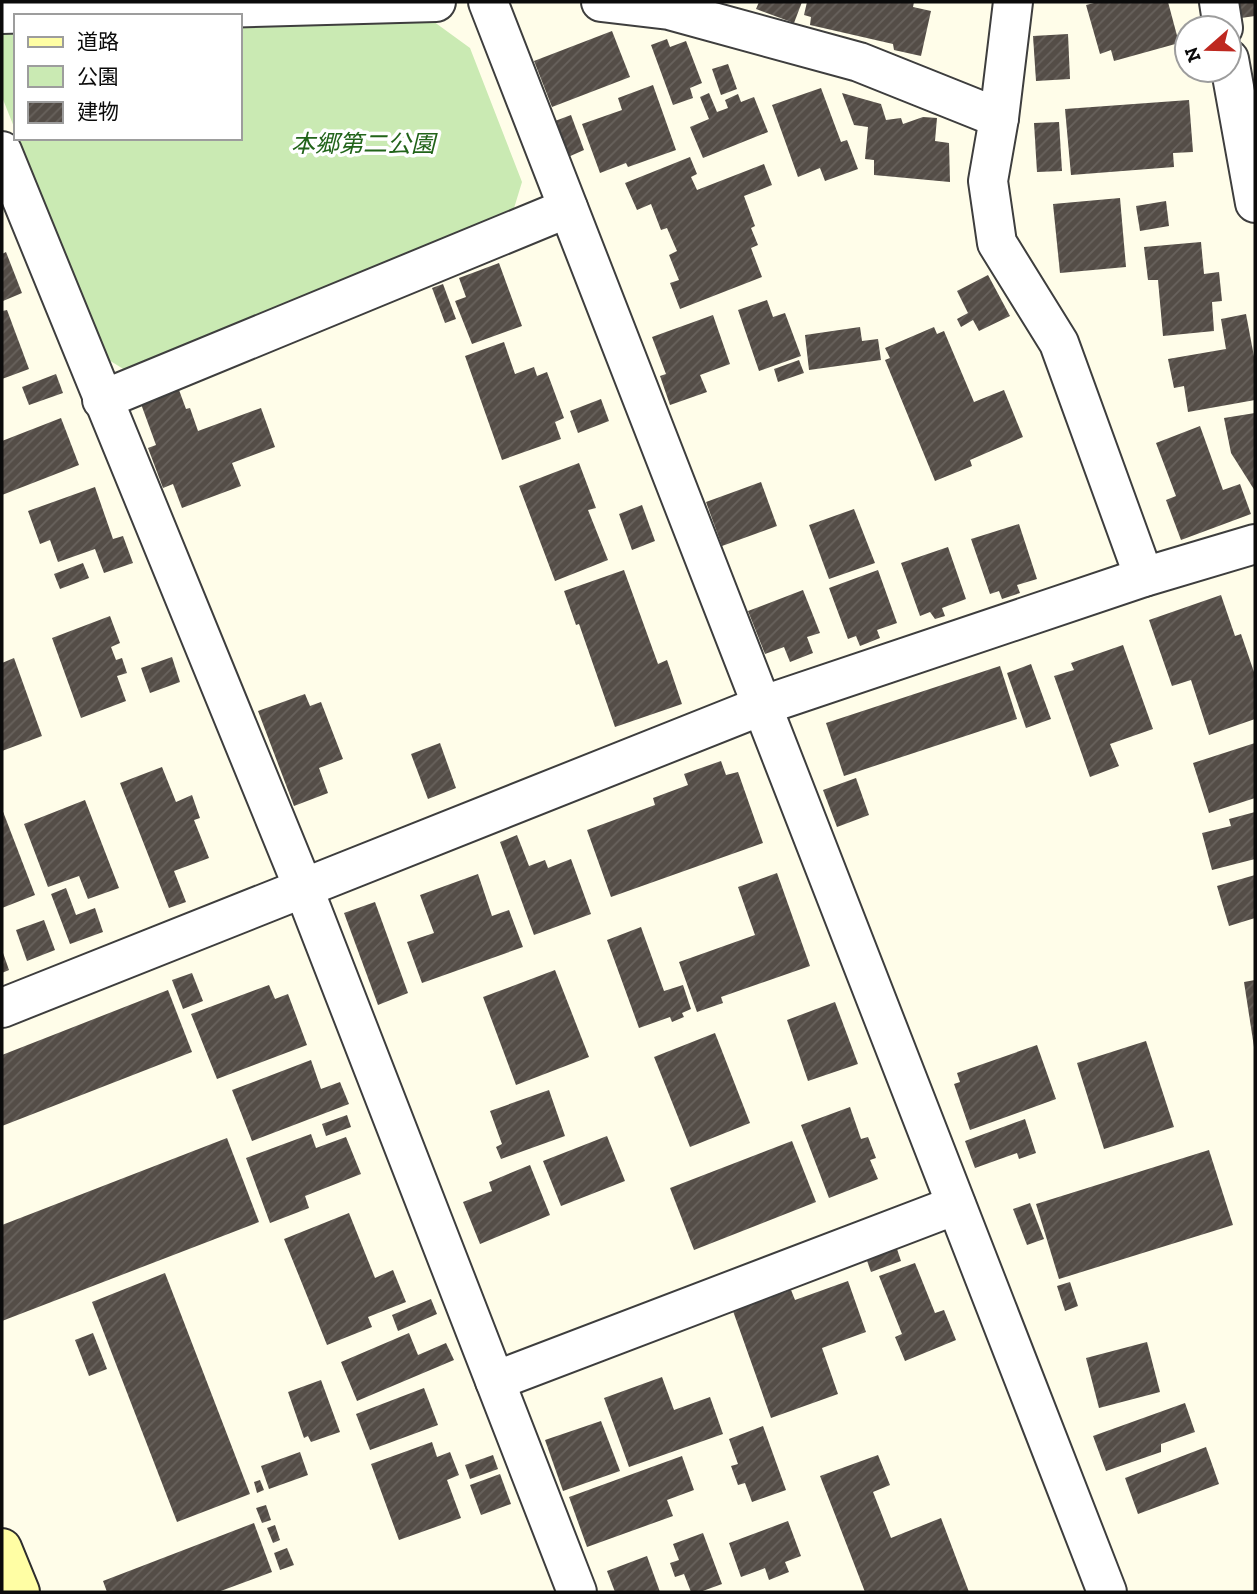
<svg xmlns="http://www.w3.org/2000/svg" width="1257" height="1594" viewBox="0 0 1257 1594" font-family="'Zilla Slab','Noto Sans JP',serif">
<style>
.park{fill:#caeab3}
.building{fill:url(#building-hatch)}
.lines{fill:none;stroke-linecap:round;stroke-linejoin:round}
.street-casing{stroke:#3e3e3e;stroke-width:42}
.secondary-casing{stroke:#2d2d2d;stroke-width:42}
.street{stroke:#fff;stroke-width:38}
.secondary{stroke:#fffea4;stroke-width:38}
.labels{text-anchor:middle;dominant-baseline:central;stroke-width:7;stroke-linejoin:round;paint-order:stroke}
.park-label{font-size:24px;font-style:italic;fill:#22641a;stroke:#fff}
</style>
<defs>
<pattern id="building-hatch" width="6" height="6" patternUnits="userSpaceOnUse" patternTransform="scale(1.75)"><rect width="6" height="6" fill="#544d47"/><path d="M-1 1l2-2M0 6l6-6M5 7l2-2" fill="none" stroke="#68625d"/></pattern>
</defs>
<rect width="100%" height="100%" fill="#fffde9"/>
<g class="park">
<polygon points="426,16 470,48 522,182 511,218 125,370 104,357 18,138 240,138 240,21"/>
<polygon points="16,28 16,132 2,97 2,35 6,29"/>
</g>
<g class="building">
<polygon points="759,2 802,2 794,23 756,9"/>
<polygon points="807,2 914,2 913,7 931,11 921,56 894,50 893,44 810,25 811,17 804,15"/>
<polygon points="1098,2 1168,2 1179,43 1114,61 1111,50 1100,54 1086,5"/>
<polygon points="1238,2 1255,2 1255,16 1241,18"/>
<polygon points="612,31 630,77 552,107 534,61"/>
<polygon points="1068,34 1070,79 1036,81 1033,36"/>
<polygon points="667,39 670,47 686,41 702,83 690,88 693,98 673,105 651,45"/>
<polygon points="728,64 737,89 721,95 712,69"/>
<polygon points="653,85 676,150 628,167 626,163 600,173 582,124 622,110 618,98"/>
<polygon points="821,88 841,142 847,140 858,169 825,181 820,168 798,177 772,105"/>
<polygon points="709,93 717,112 728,108 725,100 738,94 741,102 754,97 768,132 703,158 690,127 709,119 700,97"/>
<polygon points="842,93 881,104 886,120 901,118 903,124 923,117 937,118 935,141 949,143 950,182 874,175 874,160 865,159 868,127 854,125"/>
<polygon points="1189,100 1193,152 1173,153 1174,167 1071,175 1065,109"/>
<polygon points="571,115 584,150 568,157 555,121"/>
<polygon points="1059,122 1062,171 1037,172 1034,123"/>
<polygon points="690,157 697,174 691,177 697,190 764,164 772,185 744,196 755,226 751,228 758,245 751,248 762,277 680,309 670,283 679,280 669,255 677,251 667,228 661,230 651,204 637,210 625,183"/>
<polygon points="1120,198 1126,267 1060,273 1053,204"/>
<polygon points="1166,201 1169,226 1140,231 1136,206"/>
<polygon points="1201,242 1204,274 1219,272 1222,301 1212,302 1214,331 1163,336 1158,280 1148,280 1144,247"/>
<polygon points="6,252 22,293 3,301 2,254"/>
<polygon points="499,263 522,326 472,344 455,301 466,297 459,278"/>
<polygon points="988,275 1010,316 979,331 973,320 961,327 957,319 968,313 957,291"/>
<polygon points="443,284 456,319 445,323 432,288"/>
<polygon points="767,300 773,317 785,313 801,356 759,371 738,310"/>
<polygon points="7,310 29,369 2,379 2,311"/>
<polygon points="1246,314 1255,362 1255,400 1188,412 1184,386 1174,388 1168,359 1226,349 1221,319"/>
<polygon points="713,315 730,364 700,375 707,392 670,405 660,376 666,374 652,337"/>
<polygon points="860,327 862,341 878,339 881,360 809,370 805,335"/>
<polygon points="934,327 937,334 944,331 974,402 1004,390 1023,437 970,460 972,466 935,481 885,360 890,358 885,348"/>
<polygon points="504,342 515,374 534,367 537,376 547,372 564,418 555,422 561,439 502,460 465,356"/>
<polygon points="799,360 804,373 778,382 774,369"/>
<polygon points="56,374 63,393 29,405 22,387"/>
<polygon points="179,390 186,409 190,408 198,431 261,408 275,447 232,463 241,486 182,508 173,484 163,488 148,448 156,445 141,404"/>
<polygon points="601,399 609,421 578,433 570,411"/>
<polygon points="1255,413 1255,491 1231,453 1224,418"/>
<polygon points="61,418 79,465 2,495 2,441"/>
<polygon points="1200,426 1223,490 1240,484 1251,514 1181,540 1166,500 1176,496 1156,443"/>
<polygon points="579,463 596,508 588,510 608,560 555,581 519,486"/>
<polygon points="761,482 777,526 722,546 706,502"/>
<polygon points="95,487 113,539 123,536 133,563 104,573 95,549 58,562 50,540 40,544 28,511"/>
<polygon points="642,505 655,541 632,550 619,514"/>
<polygon points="854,509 875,563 829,579 809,525"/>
<polygon points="1019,524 1037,579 1017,585 1020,593 1002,599 999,591 990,594 971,539"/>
<polygon points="948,547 966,599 942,608 945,616 935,619 930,612 920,616 901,563"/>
<polygon points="83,563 89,578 60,589 54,574"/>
<polygon points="624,570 658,664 667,660 682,704 615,727 579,624 576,625 564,591"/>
<polygon points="878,570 897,623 877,630 880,638 860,646 856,636 848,639 829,588"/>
<polygon points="803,590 820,633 807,637 813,653 790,662 784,647 765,654 748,611"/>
<polygon points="1221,595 1235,636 1241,634 1255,675 1255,719 1209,735 1191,680 1172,686 1149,620"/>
<polygon points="110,616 120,643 111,647 116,660 122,658 127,673 117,676 126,701 81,718 52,638"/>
<polygon points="1123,645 1153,729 1110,744 1119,766 1090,777 1054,676 1074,670 1071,663"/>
<polygon points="172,657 180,682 150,693 141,668"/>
<polygon points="14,658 42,736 2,751 2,663"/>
<polygon points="1031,664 1051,719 1026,728 1007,673"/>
<polygon points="1000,666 1017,719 844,776 826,723"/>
<polygon points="305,694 310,706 321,702 343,759 319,768 328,793 294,806 258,711"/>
<polygon points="440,743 456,788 428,799 411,754"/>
<polygon points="1255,743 1255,798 1209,813 1193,763"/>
<polygon points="721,761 726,775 738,772 763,843 611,897 587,830 655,805 653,798 688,785 684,774"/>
<polygon points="162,767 176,802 192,795 200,818 194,820 209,858 174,871 186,902 169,908 120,783"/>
<polygon points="856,778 869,815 837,827 823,790"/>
<polygon points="85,800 119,888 88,899 79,876 48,887 24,824"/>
<polygon points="2,809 35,895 2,908"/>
<polygon points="1255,812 1255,859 1212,870 1202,833 1231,826 1229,819"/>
<polygon points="517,835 529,866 545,860 548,868 571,859 591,914 534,935 500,842"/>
<polygon points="777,873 810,966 721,997 723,1003 697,1012 679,962 755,935 738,887"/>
<polygon points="478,874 492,916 509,910 523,947 422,983 407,942 434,933 420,895"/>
<polygon points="1255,875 1255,918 1229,926 1217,886"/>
<polygon points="66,888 76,915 95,908 103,932 70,944 51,894"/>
<polygon points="375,902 408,993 378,1005 344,913"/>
<polygon points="44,920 55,950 27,961 16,930"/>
<polygon points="641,927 664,991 683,985 691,1009 682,1013 684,1017 672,1022 670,1017 639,1028 607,940"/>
<polygon points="2,950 9,970 2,973"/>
<polygon points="555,970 589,1057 516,1085 483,997"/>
<polygon points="192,973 203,1001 183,1009 172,980"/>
<polygon points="1255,980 1255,1047 1254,1047 1244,982"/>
<polygon points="269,985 275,999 288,994 307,1045 217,1079 191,1014"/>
<polygon points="168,990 192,1052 2,1126 2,1055"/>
<polygon points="835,1002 858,1064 808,1081 787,1020"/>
<polygon points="715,1033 750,1123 690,1147 654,1057"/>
<polygon points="1146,1041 1174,1127 1104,1149 1077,1063"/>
<polygon points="1037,1045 1056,1099 970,1130 954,1084 960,1082 957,1073"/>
<polygon points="311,1060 321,1089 340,1082 349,1104 252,1141 232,1090"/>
<polygon points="549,1090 565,1136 501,1159 496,1147 502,1144 490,1111"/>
<polygon points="850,1107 861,1139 868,1137 876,1158 870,1160 878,1179 829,1198 801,1125"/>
<polygon points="347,1115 351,1127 326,1136 322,1124"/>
<polygon points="1025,1119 1036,1153 1019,1159 1017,1153 975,1168 965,1141"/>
<polygon points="311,1134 316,1148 346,1137 361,1174 305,1196 309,1208 270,1223 246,1158"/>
<polygon points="607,1136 625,1181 561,1206 543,1161"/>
<polygon points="227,1138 259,1222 2,1321 2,1225"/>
<polygon points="792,1141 816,1202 694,1250 670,1188"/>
<polygon points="1209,1150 1233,1225 1059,1279 1036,1204"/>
<polygon points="530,1165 550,1215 480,1244 463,1202 492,1191 489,1182"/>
<polygon points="1030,1203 1044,1239 1027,1245 1013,1209"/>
<polygon points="349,1213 375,1278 393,1270 406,1302 368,1317 372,1327 327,1345 284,1239"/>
<polygon points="895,1243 901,1261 871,1272 865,1255"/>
<polygon points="915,1263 935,1313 944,1310 956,1340 905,1361 895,1337 902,1334 879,1276"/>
<polygon points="165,1273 250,1494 177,1522 92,1302"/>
<polygon points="848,1281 866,1332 822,1348 838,1394 771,1418 733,1311 791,1290 795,1300"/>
<polygon points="1070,1282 1078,1306 1065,1311 1057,1286"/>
<polygon points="431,1299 437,1314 398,1331 392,1315"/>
<polygon points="93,1333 107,1369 89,1376 75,1340"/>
<polygon points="409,1333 418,1355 446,1343 454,1360 357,1401 341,1362"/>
<polygon points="1147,1342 1160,1392 1099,1408 1086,1358"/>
<polygon points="662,1377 674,1410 710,1397 723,1434 629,1467 604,1398"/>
<polygon points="321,1380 340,1432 311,1442 308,1436 304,1438 288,1392"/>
<polygon points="424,1388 438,1425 370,1450 356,1414"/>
<polygon points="1185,1403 1195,1432 1161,1444 1161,1452 1106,1471 1093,1436"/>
<polygon points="601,1421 620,1471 563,1491 545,1440"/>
<polygon points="763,1426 786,1490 752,1502 745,1483 738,1485 731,1466 738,1464 729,1439"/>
<polygon points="432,1442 437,1457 450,1452 459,1475 447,1480 461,1518 399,1540 371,1464"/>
<polygon points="1206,1447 1219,1484 1138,1514 1125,1478"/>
<polygon points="300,1452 308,1475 269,1489 261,1466"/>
<polygon points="493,1455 498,1469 470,1479 465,1465"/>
<polygon points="878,1455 890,1485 873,1492 891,1538 941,1518 969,1592 865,1592 820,1476"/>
<polygon points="682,1456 694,1490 667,1500 673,1516 587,1547 569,1497"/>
<polygon points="500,1474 511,1504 481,1515 470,1485"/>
<polygon points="260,1480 264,1490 257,1493 254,1482"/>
<polygon points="266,1505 271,1520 262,1523 256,1508"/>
<polygon points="788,1521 801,1556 785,1562 789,1572 769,1580 765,1568 741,1577 729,1543"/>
<polygon points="254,1523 272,1572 218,1592 107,1592 103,1581"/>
<polygon points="275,1525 280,1540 273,1543 267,1528"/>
<polygon points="703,1533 722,1584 700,1592 691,1592 684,1574 675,1577 670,1563 679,1560 673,1544"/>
<polygon points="287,1548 294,1565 280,1570 274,1553"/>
<polygon points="647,1556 660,1592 615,1592 607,1571"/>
</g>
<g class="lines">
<g class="street-casing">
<g id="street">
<polyline points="488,2 1107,1592"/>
<polyline points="601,2 669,10 859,62 999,118"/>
<polyline points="1013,2 999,118 988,181 997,243 1059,343 1144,577"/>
<polyline points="1219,2 1223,28"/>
<polyline points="2,14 436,2"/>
<polyline points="1229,59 1255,203"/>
<polyline points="2,151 303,887 577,1592"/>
<polyline points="102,400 568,208"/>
<polyline points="2,1008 761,706 1144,577 1255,544"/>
<polyline points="495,1381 956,1205"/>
</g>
</g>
<g class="secondary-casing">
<polyline id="secondary" points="2,1548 20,1592"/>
</g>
<use href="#street" class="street"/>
<use href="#secondary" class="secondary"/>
</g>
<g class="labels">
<g class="park-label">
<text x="363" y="143">本郷第二公園</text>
</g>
</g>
<rect width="1257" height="1594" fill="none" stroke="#0b0b0b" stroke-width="7"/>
<rect x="14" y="14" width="228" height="126" fill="#ffffff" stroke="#9d9d9d" stroke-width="2"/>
<rect x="28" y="37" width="35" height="10" fill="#fffea4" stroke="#9d9d9d" stroke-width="2"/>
<text x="77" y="49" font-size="21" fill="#0b0b0b">道路</text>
<rect x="28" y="66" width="35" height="21" fill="#caeab3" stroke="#9d9d9d" stroke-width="2"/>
<text x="77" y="84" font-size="21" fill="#0b0b0b">公園</text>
<rect x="28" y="102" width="35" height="21" fill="url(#building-hatch)" stroke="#9d9d9d" stroke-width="2"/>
<text x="77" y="119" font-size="21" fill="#0b0b0b">建物</text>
<g transform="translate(1208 49) rotate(250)"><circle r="33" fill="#ffffff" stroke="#9d9d9d" stroke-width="2"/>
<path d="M0-5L12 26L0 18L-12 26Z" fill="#be2820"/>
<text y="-10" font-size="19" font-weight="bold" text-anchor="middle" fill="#0b0b0b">N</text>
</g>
</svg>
